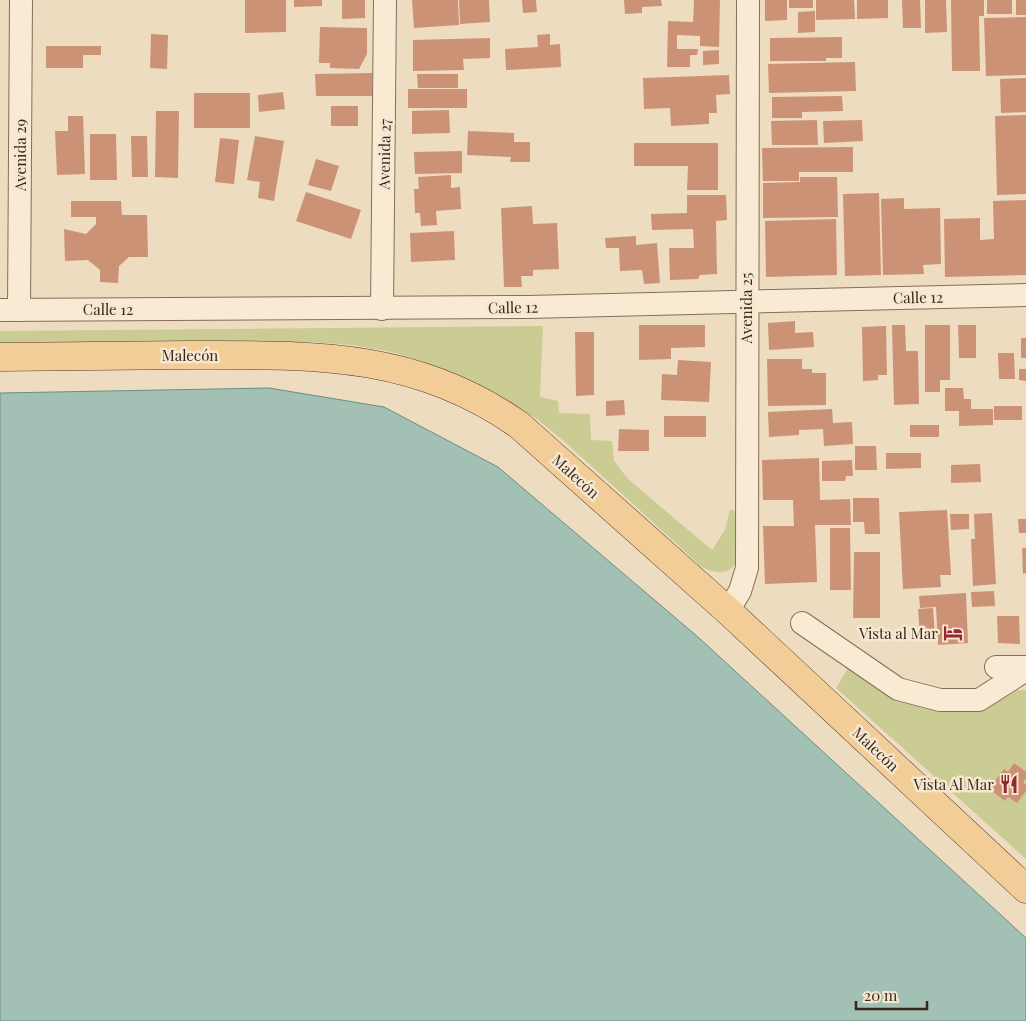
<svg xmlns="http://www.w3.org/2000/svg" width="1026" height="1021" viewBox="0 0 1026 1021" font-family="'Playfair Display',serif">
<style>
.green{fill:#cacc94}
.water{fill:#a3c0b5;stroke:#6a8e82}
.building{fill:#cc9276}
.lines{fill:none;stroke-linecap:round;stroke-linejoin:round}
.minor-casing{stroke:#876d58;stroke-width:24}
.major-casing{stroke:#553c2d;stroke-width:29}
.minor{stroke:#f9ead3;stroke-width:22}
.major{stroke:#f2cd97;stroke-width:28}
.labels{text-anchor:middle;dominant-baseline:central;stroke-width:5;stroke-linejoin:round;paint-order:stroke}
.street-label{font-size:15px;fill:#37271d;stroke:#f5e7d0}
.poi-label{font-size:15px;fill:#37271d;stroke:#f5e7d0;text-anchor:end}
</style>
<rect width="100%" height="100%" fill="#eedcc0"/>
<g class="green">
<path d="M 543,326 L 540,397 L 558,401 L 559,413 L 590,414 L 591,440 L 612,441 L 614,461 L 628,479 L 712,550 L 725,530 L 730,509 L 741,515 L 736,563 C 728,576 714,573 702,567 L 566,443 L 537,419 L 467,380 L 429,364 L 392,352 L 352,345 L 313,342 L 0,344 L 0,331 Z"/>
<polygon points="853,660 885,676 947,693 1026,690 1026,859 836,688"/>
</g>
<polygon class="water" points="269,388 384,407 498,467 698,637 1026,938 1026,1021 0,1021 0,393"/>
<g class="building">
<polygon points="245,0 286,0 286,32 245,33"/>
<polygon points="294,0 322,0 322,6 294,7"/>
<polygon points="342,0 365,0 365,18 342,19"/>
<polygon points="412,0 458,0 459,25 414,28"/>
<polygon points="459,0 489,0 490,22 460,24"/>
<polygon points="522,0 536,0 537,12 523,13"/>
<polygon points="624,0 661,0 662,6 642,7 642,13 625,14"/>
<polygon points="694,0 720,0 719,47 700,46 700,36 677,35 677,49 698,49 697,55 690,55 690,67 667,67 668,21 693,22"/>
<polygon points="765,0 787,0 787,20 765,21"/>
<rect x="789" y="0" width="24" height="8"/>
<polygon points="816,0 854,0 855,19 816,20"/>
<polygon points="857,0 888,0 888,18 857,19"/>
<polygon points="902,0 920,0 921,28 903,28"/>
<polygon points="925,0 946,0 947,32 925,33"/>
<polygon points="951,0 984,0 984,16 979,16 980,71 952,71"/>
<rect x="987" y="0" width="25" height="14"/>
<rect x="1016" y="0" width="10" height="15"/>
<polygon points="815,11 815,32 798,33 798,12"/>
<polygon points="1026,17 1026,75 986,76 984,18"/>
<polygon points="320,27 367,28 367,54 359,69 330,68 330,63 319,63"/>
<polygon points="151,34 168,35 167,69 150,68"/>
<polygon points="550,34 550,45 560,44 561,67 506,70 505,49 538,47 537,35"/>
<polygon points="842,37 842,58 826,58 826,61 770,61 770,38"/>
<polygon points="490,38 490,58 463,59 464,70 413,71 413,40"/>
<polygon points="46,46 101,46 101,55 83,55 83,68 46,68"/>
<polygon points="719,50 719,64 703,65 703,51"/>
<polygon points="855,62 856,91 769,93 768,64"/>
<polygon points="372,73 372,96 316,96 315,74"/>
<polygon points="417,74 458,74 458,88 418,88"/>
<polygon points="729,75 730,94 716,95 717,113 709,113 709,124 671,126 670,108 644,109 643,78"/>
<polygon points="1026,78 1026,112 1001,113 1000,79"/>
<rect x="408" y="89" width="59" height="19"/>
<polygon points="283,92 285,109 259,112 258,95"/>
<rect x="194" y="93" width="56" height="35"/>
<polygon points="842,96 843,111 802,112 802,118 772,118 772,97"/>
<rect x="331" y="106" width="27" height="20"/>
<polygon points="449,110 450,133 412,134 412,111"/>
<polygon points="156,111 179,111 178,178 155,177"/>
<polygon points="1026,115 1026,194 997,195 995,116"/>
<polygon points="68,116 83,116 85,174 57,175 55,131 68,131"/>
<polygon points="817,120 818,145 772,145 771,121"/>
<polygon points="862,120 863,141 824,143 823,121"/>
<polygon points="468,131 514,133 514,142 530,142 530,162 510,162 511,157 467,155"/>
<polygon points="90,134 116,134 117,180 90,180"/>
<polygon points="131,136 147,136 148,177 132,177"/>
<polygon points="255,136 284,141 274,201 258,198 260,182 247,180"/>
<polygon points="220,138 239,140 234,184 215,182"/>
<polygon points="634,143 718,143 718,190 687,190 688,166 634,166"/>
<polygon points="853,147 853,172 799,172 799,181 763,181 762,148"/>
<polygon points="462,151 462,173 415,174 414,152"/>
<polygon points="316,159 339,166 331,191 308,185"/>
<polygon points="451,175 451,188 460,187 461,209 436,211 437,225 421,226 420,213 415,213 414,189 419,189 418,177"/>
<polygon points="800,177 837,177 838,217 763,218 763,183 800,182"/>
<polygon points="306,192 361,210 351,239 296,221"/>
<polygon points="879,193 881,275 845,276 843,194"/>
<polygon points="687,195 726,195 727,220 716,221 717,274 700,275 698,279 670,280 669,248 694,248 693,229 652,230 651,214 687,213"/>
<polygon points="904,198 904,209 940,208 941,264 923,265 924,274 883,275 881,199"/>
<polygon points="1026,200 1026,275 945,277 944,219 980,218 980,240 994,239 993,201"/>
<polygon points="71,201 121,201 122,215 147,215 148,257 129,257 119,266 118,283 100,282 100,270 88,260 65,261 64,229 86,234 96,224 96,217 71,217"/>
<polygon points="532,206 533,224 557,223 559,269 533,270 533,276 521,276 522,287 504,287 501,208"/>
<polygon points="836,219 837,275 766,277 765,221"/>
<polygon points="454,231 455,260 411,262 410,233"/>
<polygon points="636,236 636,245 657,243 660,283 644,284 642,270 620,271 619,248 606,248 605,238"/>
<polygon points="795,321 795,333 813,332 814,347 769,350 768,323"/>
<polygon points="639,325 705,325 705,347 671,348 671,359 639,360"/>
<polygon points="892,325 905,325 906,351 918,351 919,404 894,405"/>
<polygon points="925,325 950,325 950,380 940,380 940,392 925,392"/>
<polygon points="958,325 976,325 976,358 959,358"/>
<polygon points="886,326 887,375 878,375 878,380 863,381 862,327"/>
<polygon points="575,332 594,332 594,395 576,396"/>
<rect x="1021" y="338" width="5" height="20"/>
<polygon points="998,353 1014,353 1015,379 999,379"/>
<polygon points="767,359 802,359 802,369 812,369 812,373 826,373 826,405 768,406"/>
<polygon points="678,360 711,362 709,402 661,400 662,374 677,375"/>
<polygon points="1019,369 1026,369 1026,381 1019,380"/>
<polygon points="945,388 963,388 964,399 971,399 971,409 993,409 993,425 959,426 959,411 945,411"/>
<polygon points="624,400 625,415 606,416 606,401"/>
<rect x="994" y="406" width="28" height="14"/>
<polygon points="832,409 833,423 852,422 853,444 824,446 823,429 799,430 799,435 769,437 768,412"/>
<rect x="664" y="416" width="42" height="21"/>
<rect x="910" y="425" width="29" height="12"/>
<polygon points="619,429 649,430 649,451 618,451"/>
<polygon points="855,446 876,446 877,470 855,470"/>
<polygon points="886,453 921,453 921,468 886,469"/>
<polygon points="819,458 820,500 850,499 851,525 815,525 817,582 765,584 763,526 794,526 793,500 763,500 762,460"/>
<polygon points="852,460 853,476 846,476 845,481 822,481 822,461"/>
<polygon points="980,464 981,482 951,483 951,465"/>
<polygon points="853,498 879,498 880,534 865,534 864,522 853,522"/>
<polygon points="947,510 951,575 940,575 941,587 903,589 899,512"/>
<polygon points="992,513 996,584 973,586 971,539 975,539 974,514"/>
<polygon points="950,514 969,514 969,529 951,530"/>
<polygon points="1018,519 1026,519 1026,533 1019,533"/>
<polygon points="830,528 850,528 851,590 830,590"/>
<polygon points="1022,548 1026,548 1026,573 1023,574"/>
<polygon points="854,552 880,552 880,618 853,618"/>
<polygon points="994,591 995,606 972,607 971,592"/>
<polygon points="966,593 968,643 938,645 936,607 920,608 919,596"/>
<polygon points="933,608 935,636 920,637 918,609"/>
<polygon points="997,616 1019,616 1020,644 998,643"/>
<polygon points="1014,763 1026,772 1026,778 1023,783 1026,784 1026,791 1017,803 1008,797 1005,801 989,789 1004,769 1008,772"/>
</g>
<g class="lines">
<g class="minor-casing">
<g id="minor">
<polyline points="382,309 385,0"/>
<polyline points="0,310 528,307 1026,295"/>
<polyline points="19,310 21,0"/>
<polyline points="728,611 740,591 747,568 748,0"/>
<polyline points="802,623 898,689 940,700 979,700 1026,670"/>
<polyline points="996,667 1026,667"/>
</g>
</g>
<g class="major-casing">
<path id="major" d="M 0,357 C 63,356 126,356 189,355 C 311,355 414,351 519,425 L 728,611 L 1026,889"/>
</g>
<use href="#minor" class="minor"/>
<use href="#major" class="major"/>
</g>
<defs>
<g id="hotel-bare" transform="scale(1.5)"><path d="M-6-4.5h1.5V1H6V5H4.5V3h-9V5H-6ZM-4 0a1.8 1.8 0 1 1 3.6 0ZM.5 0V-2.5h3Q6-2.5 6 0Z" fill="#962833" stroke="#f5e7d0" stroke-width="2.5" paint-order="stroke"/></g>
<g id="restaurant-bare" transform="scale(1.5)"><path d="M-5-6h1v4h1v-4h1v4h1v-4h1v5L-1.5 .5V6h-2V.5L-5-1ZM5-6V6H3V1.5H1.5Q1.5-4 5-6Z" fill="#962833" stroke="#f5e7d0" stroke-width="2.5" paint-order="stroke"/></g>
</defs>
<g fill-rule="evenodd">
<use href="#hotel-bare" x="953" y="633"/>
<use href="#restaurant-bare" x="1009" y="784"/>
</g>
<g class="labels">
<g class="street-label">
<text transform="translate(384 154) rotate(-89)">Avenida 27</text>
<text transform="translate(20 155) rotate(-90)">Avenida 29</text>
<text transform="translate(918 297) rotate(-1)">Calle 12</text>
<text transform="translate(513 307) rotate(-1)">Calle 12</text>
<text transform="translate(746 308) rotate(-90)">Avenida 25</text>
<text x="108" y="309">Calle 12</text>
<text x="190" y="355">Malecón</text>
<text transform="translate(576 476) rotate(42)">Malecón</text>
<text transform="translate(876 749) rotate(43)">Malecón</text>
</g>
<g class="poi-label">
<text x="938" y="633">Vista al Mar</text>
<text x="994" y="784">Vista Al Mar</text>
</g>
</g>
<path d="M856 1001v8h71v-8" fill="none" stroke="#37271d" stroke-width="2.5"/>
<text x="864" y="1001" font-size="15" fill="#37271d" stroke="#f5e7d0" stroke-width="4" paint-order="stroke">20 m</text>
</svg>
